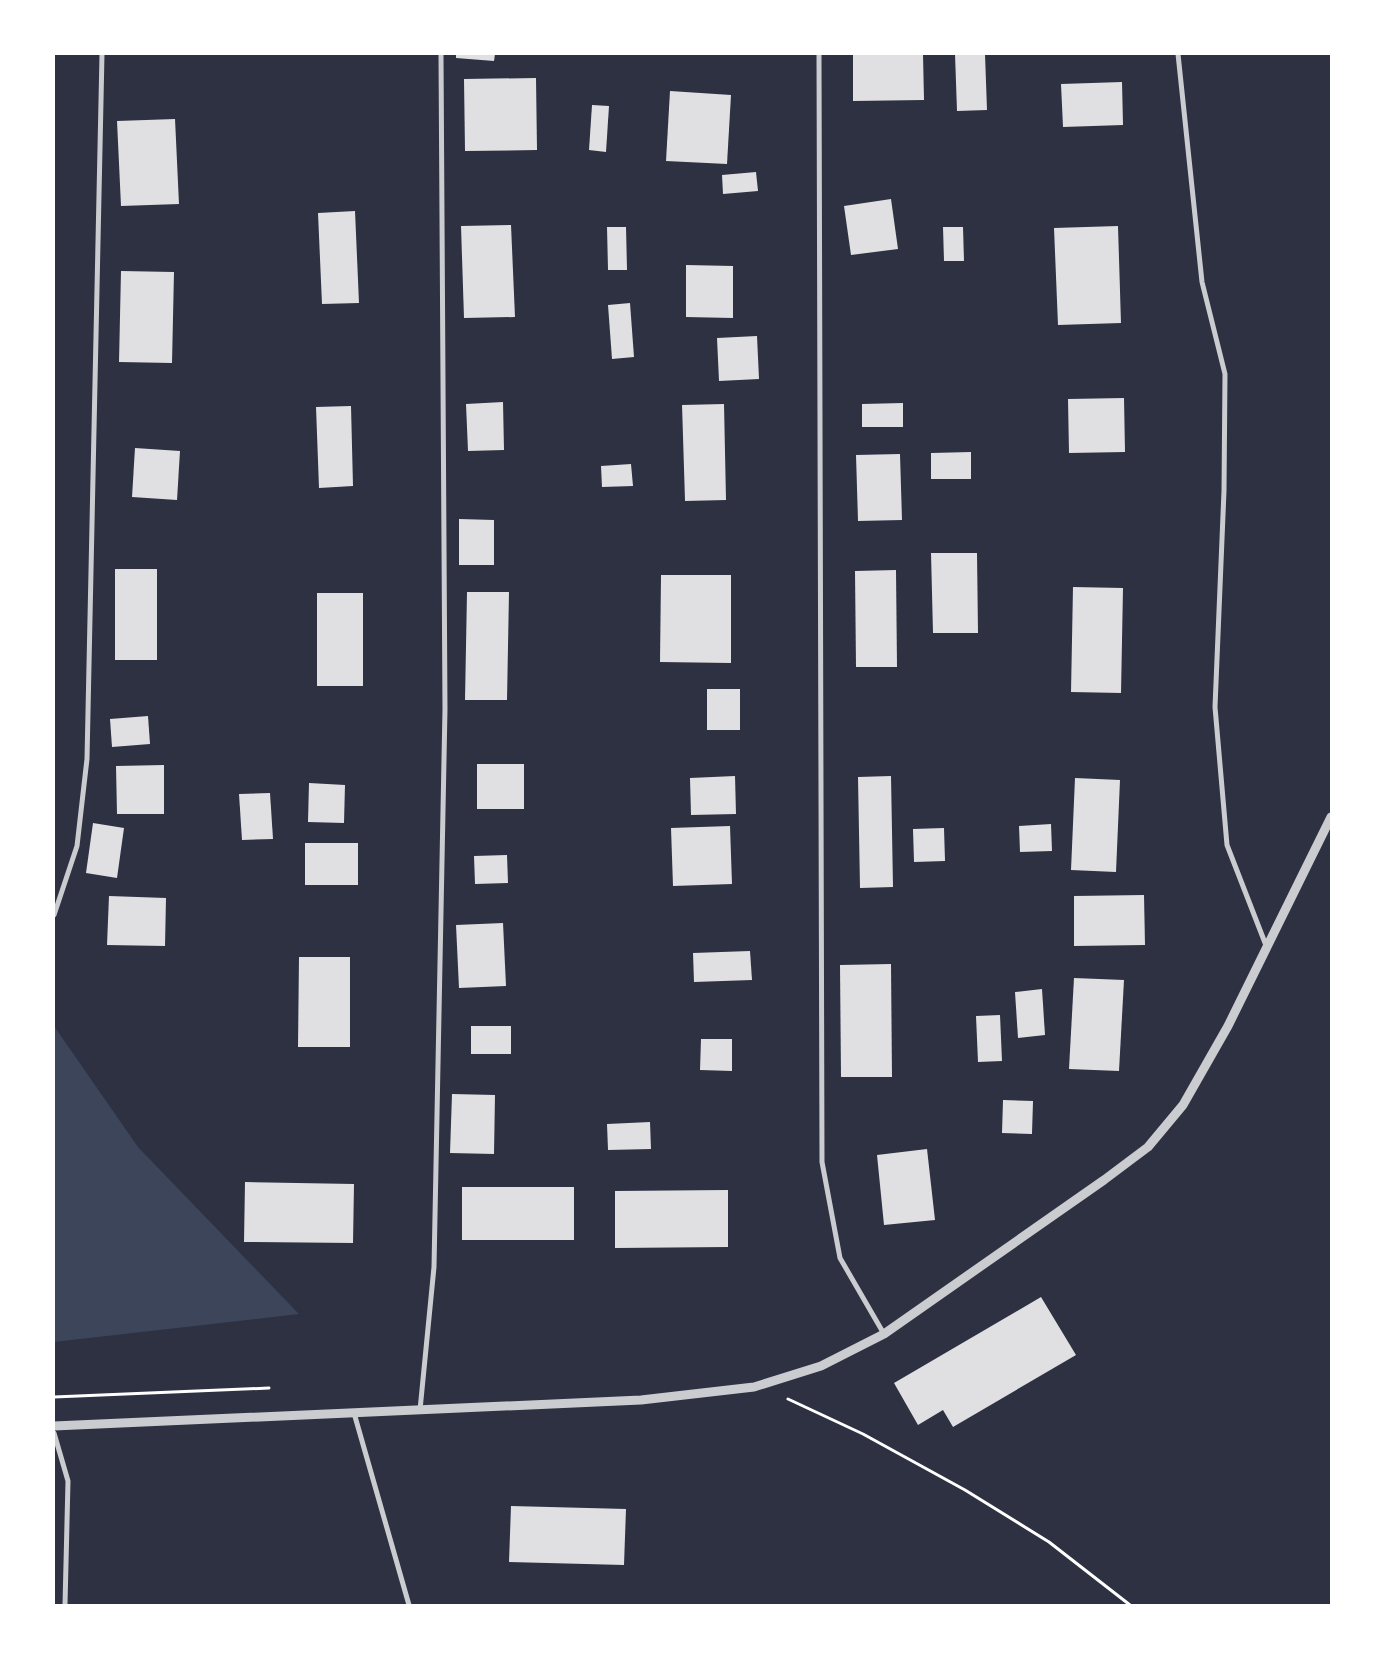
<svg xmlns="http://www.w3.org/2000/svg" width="1385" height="1659" viewBox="0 0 1385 1659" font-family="Raleway,sans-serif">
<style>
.green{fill:#3c4559}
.building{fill:#e0e0e3}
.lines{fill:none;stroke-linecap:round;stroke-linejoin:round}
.path{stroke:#fff;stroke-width:3}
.minor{stroke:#caccd0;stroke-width:5}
.tertiary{stroke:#caccd0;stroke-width:9}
</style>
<rect width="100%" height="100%" fill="#2d3142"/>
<polygon class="green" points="54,1026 138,1147 299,1314 54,1342"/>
<g class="building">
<polygon points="456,54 495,54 494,61 456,58"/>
<polygon points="853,54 923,54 924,100 853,101"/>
<polygon points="955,54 985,54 987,110 957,111"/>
<polygon points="536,78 537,150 465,151 464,79"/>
<polygon points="1122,82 1123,125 1063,127 1061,84"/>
<polygon points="670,91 731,95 727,164 666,161"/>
<polygon points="592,105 609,106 606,152 589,150"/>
<polygon points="175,119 179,204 121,206 117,121"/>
<polygon points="756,172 758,191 723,194 722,175"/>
<polygon points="891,199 898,249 851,255 844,206"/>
<polygon points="355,211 359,303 322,304 318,213"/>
<polygon points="511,225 515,317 464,318 461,226"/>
<polygon points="1118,226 1121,323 1058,325 1054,228"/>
<polygon points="607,227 626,227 627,270 608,270"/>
<polygon points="943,227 963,227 964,261 944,261"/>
<polygon points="686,265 733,266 733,318 686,317"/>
<polygon points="121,271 174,272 172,363 119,362"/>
<polygon points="630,303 634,357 612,359 608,305"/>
<polygon points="757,336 759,379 719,381 717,338"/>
<polygon points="1124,398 1125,452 1069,453 1068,399"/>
<polygon points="503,402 504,450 468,451 466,404"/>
<polygon points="903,403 903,427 862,427 862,404"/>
<polygon points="724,404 726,500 685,501 682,405"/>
<polygon points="351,406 353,486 319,488 316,407"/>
<polygon points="135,448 180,451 177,500 132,497"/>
<polygon points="971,452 971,479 931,479 931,453"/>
<polygon points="900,454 902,520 858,521 856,455"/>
<polygon points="631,464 633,486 602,487 601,466"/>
<polygon points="459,519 494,520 494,565 459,565"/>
<polygon points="931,553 977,553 978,633 933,633"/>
<rect x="115" y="569" width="42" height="91"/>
<polygon points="896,570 897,667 856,667 855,571"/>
<polygon points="661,575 731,575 731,663 660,662"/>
<polygon points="1073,587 1123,588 1121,693 1071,692"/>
<polygon points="467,592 509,592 507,700 465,700"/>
<rect x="317" y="593" width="46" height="93"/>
<rect x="707" y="689" width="33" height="41"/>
<polygon points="148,716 150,744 112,747 110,719"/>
<rect x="477" y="764" width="47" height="45"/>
<polygon points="164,765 164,814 117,814 116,766"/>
<polygon points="735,776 736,814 691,815 690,778"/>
<polygon points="891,776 893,887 860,888 858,777"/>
<polygon points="1075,778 1120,780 1116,872 1071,870"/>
<polygon points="309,783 345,785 344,823 308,822"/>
<polygon points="270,793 273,839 242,840 239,794"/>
<polygon points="93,823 124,828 117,878 86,873"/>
<polygon points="1051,824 1052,851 1020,852 1019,826"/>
<polygon points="730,826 732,884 673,886 671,828"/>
<polygon points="944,828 945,861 914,862 913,829"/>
<rect x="305" y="843" width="53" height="42"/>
<polygon points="507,855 508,883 475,884 474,856"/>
<polygon points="1144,895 1145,945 1074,946 1074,896"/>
<polygon points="109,896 166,898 165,946 107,945"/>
<polygon points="503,923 506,986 459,988 456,925"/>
<polygon points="750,951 752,980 694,982 693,953"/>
<polygon points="299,957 350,957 350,1047 298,1047"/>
<polygon points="891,964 892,1077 841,1077 840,965"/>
<polygon points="1074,978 1124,980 1119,1071 1069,1069"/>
<polygon points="1042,989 1045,1035 1018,1038 1015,992"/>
<polygon points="1000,1015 1002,1061 978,1062 976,1016"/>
<rect x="471" y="1026" width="40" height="28"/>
<polygon points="701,1039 732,1039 732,1071 700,1070"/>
<polygon points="452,1094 495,1095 494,1154 450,1153"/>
<polygon points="1003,1100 1033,1101 1032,1134 1002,1133"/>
<polygon points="650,1122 651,1149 608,1150 607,1124"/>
<polygon points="927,1149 935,1220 884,1225 877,1155"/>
<polygon points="245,1182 354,1184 353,1243 244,1242"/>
<rect x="462" y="1187" width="112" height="53"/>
<polygon points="728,1190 728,1247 615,1248 615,1191"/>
<polygon points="1041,1297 1076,1355 953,1427 943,1410 918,1425 894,1383"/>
<polygon points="511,1506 626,1509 624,1565 509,1562"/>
</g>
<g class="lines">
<g class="path">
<polyline points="54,1397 269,1388"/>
<polyline points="788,1399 863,1434 965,1490 1049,1542 1130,1605"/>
</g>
<g class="minor">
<polyline points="819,54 822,1162 840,1258 884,1334"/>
<polyline points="1178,54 1202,282 1225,374 1224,491 1215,707 1227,845 1267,948"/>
<polyline points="54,915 77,846 87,759 102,54"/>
<polyline points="420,1410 434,1267 445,709 441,54"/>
<polyline points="354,1413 409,1605"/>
<polyline points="54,1433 68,1481 65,1605"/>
</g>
<polyline class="tertiary" points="54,1426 641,1400 754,1387 821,1366 884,1334 1104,1180 1148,1147 1183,1105 1228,1026 1331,817"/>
</g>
<rect width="1385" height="1659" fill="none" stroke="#ffffff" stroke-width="110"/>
</svg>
